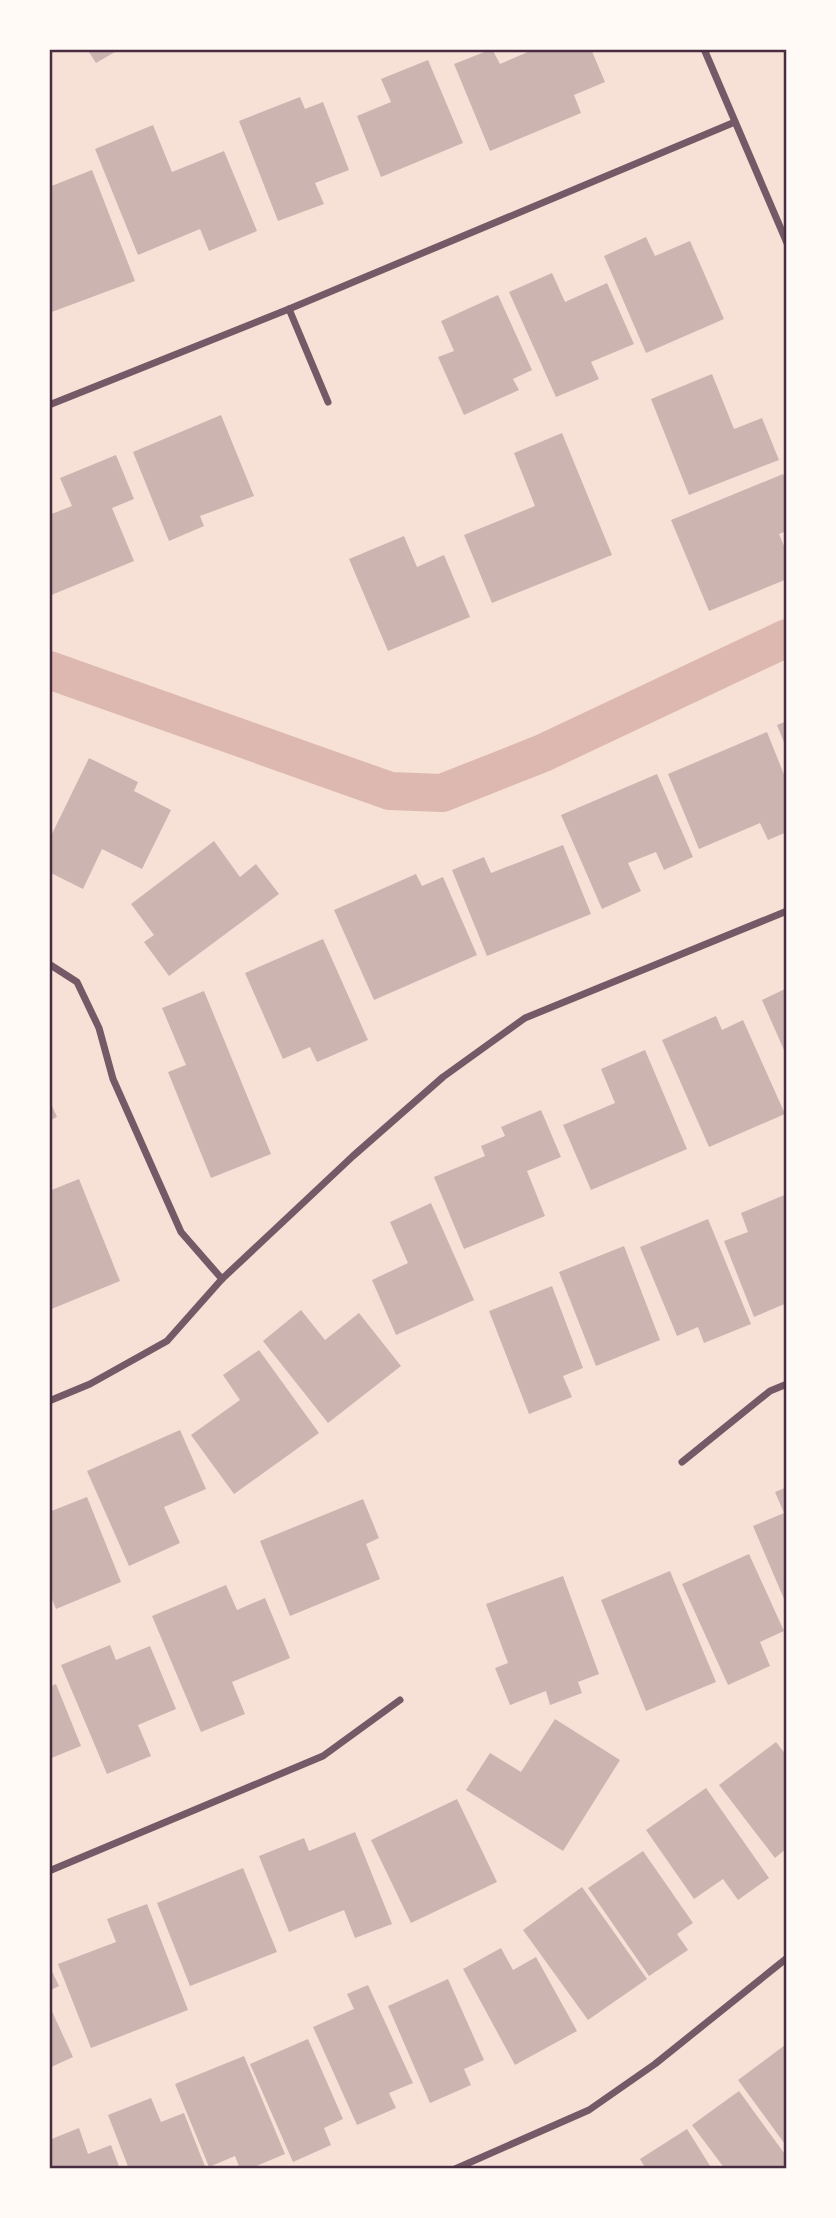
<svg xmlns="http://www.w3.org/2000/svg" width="836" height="2218" viewBox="0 0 836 2218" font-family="Figtree,sans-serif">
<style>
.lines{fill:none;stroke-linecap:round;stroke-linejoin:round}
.canal{stroke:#dcb8b0;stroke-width:38}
.building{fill:#ccb4b1}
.minor{stroke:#755966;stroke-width:7}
.neatline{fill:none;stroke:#4a2c40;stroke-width:2.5}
</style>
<rect width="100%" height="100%" fill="#f7e1d7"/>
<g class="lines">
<polyline class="canal" points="49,670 390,791 442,793 543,753 787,638"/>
</g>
<g class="building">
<polygon points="87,49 120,49 96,63"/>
<polygon points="492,49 500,64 535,49 591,49 605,82 574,95 581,113 490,151 454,64"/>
<polygon points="428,60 463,143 381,177 357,116 391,102 381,79"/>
<polygon points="300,97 305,109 323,102 349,170 315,183 324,204 278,221 239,121"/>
<polygon points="153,125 172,172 224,151 257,231 209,251 200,229 138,255 95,149"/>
<polygon points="92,170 135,281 49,313 49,187"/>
<polygon points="646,237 655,256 690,241 724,319 646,353 604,256"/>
<polygon points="552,273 565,302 607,283 634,344 591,362 599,379 556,397 509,292"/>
<polygon points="498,295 532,370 513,379 519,390 464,415 438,357 454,351 441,321"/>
<polygon points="712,374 734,429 762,418 779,460 689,495 651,399"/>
<polygon points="221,415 254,496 200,516 204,526 169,541 133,452"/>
<polygon points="562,433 612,555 492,603 464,535 535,506 514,453"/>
<polygon points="116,455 134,499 112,508 134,561 49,596 49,515 72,506 60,478"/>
<polygon points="783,474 787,482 787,531 779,534 787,553 787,579 709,611 671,520"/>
<polygon points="404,536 417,567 444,555 470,617 388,651 349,559"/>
<polygon points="787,721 787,750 777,725"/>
<polygon points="767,732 787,782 787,832 768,840 760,823 699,849 668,774"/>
<polygon points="89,758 138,782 134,791 171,810 142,869 102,849 83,889 49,872 49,840"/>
<polygon points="657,774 693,857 664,870 656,852 628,863 641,891 602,909 561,815"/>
<polygon points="214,841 240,877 256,864 279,894 169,976 144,942 154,935 131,904"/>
<polygon points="563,845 591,914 487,956 452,870 484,857 491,873"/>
<polygon points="416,874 422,886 443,877 477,955 374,1000 334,910"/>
<polygon points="323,939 368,1040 317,1062 310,1047 283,1059 245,973"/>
<polygon points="787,988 787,1057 762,1000"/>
<polygon points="204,991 271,1154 211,1178 168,1072 186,1065 162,1008"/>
<polygon points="716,1016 722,1030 743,1020 785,1114 709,1147 662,1040"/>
<polygon points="645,1050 687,1149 591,1190 563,1125 615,1103 601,1069"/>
<polygon points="49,1099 57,1117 49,1121"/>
<polygon points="541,1110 561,1157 527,1171 545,1216 464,1249 434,1177 485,1156 481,1146 505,1136 501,1127"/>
<polygon points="79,1179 120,1281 49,1310 49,1191"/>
<polygon points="787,1194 787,1303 754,1317 724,1241 748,1232 741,1213"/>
<polygon points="431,1203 474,1300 396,1335 372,1280 408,1263 390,1222"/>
<polygon points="708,1219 751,1324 704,1343 698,1327 677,1336 640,1247"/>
<polygon points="624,1246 660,1340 596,1366 559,1272"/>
<polygon points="552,1286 583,1368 563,1376 572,1397 529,1414 489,1311"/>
<polygon points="301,1310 325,1340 359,1313 401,1366 328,1423 263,1341"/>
<polygon points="259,1350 319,1433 234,1494 191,1435 240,1400 223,1375"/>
<polygon points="180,1430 206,1489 164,1507 180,1543 129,1566 87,1471"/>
<polygon points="787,1487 787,1606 753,1526 784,1513 775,1492"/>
<polygon points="87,1497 121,1582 56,1609 49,1592 49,1512"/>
<polygon points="363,1499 379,1538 366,1544 380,1579 290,1616 260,1541"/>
<polygon points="749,1554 784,1631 760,1642 770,1666 728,1685 682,1584"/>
<polygon points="670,1571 716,1682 646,1711 601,1600"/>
<polygon points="563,1576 599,1674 578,1682 582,1693 550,1705 546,1691 510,1705 495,1668 508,1663 486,1604"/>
<polygon points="226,1585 237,1610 265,1598 290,1658 232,1682 245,1714 201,1732 152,1616"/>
<polygon points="110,1645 116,1660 150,1646 176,1709 138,1725 151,1756 107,1774 61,1665"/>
<polygon points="56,1684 81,1746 49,1759 49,1687"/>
<polygon points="555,1719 620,1760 563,1851 466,1790 490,1753 521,1772"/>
<polygon points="776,1742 787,1756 787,1848 775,1858 719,1785"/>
<polygon points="706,1788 769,1878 738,1900 723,1879 694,1899 646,1830"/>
<polygon points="457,1799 497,1882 411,1923 371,1840"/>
<polygon points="355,1832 392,1924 355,1938 344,1910 289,1932 259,1856 304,1838 309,1851"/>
<polygon points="643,1851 693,1923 677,1934 688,1950 649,1976 588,1888"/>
<polygon points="243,1868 277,1952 190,1986 157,1903"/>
<polygon points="582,1887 647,1979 588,2020 523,1930"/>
<polygon points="147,1904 188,2010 91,2048 58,1964 116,1942 107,1919"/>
<polygon points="501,1948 513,1970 536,1957 577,2031 515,2065 463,1969"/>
<polygon points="49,1965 59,1986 49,1991"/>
<polygon points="448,1979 484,2060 464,2069 471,2085 430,2103 388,2006"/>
<polygon points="368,1985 413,2083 389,2093 396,2108 357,2125 313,2027 354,2009 347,1994"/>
<polygon points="49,2005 73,2057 49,2068"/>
<polygon points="308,2039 343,2119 324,2128 331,2145 293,2162 250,2064"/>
<polygon points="785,2045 787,2047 787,2147 738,2080"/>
<polygon points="244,2056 285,2154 249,2169 240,2169 235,2156 209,2167 175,2084"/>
<polygon points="739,2091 787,2157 787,2169 725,2169 692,2125"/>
<polygon points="151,2098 161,2122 184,2113 206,2169 129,2169 108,2115"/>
<polygon points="79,2128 88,2154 111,2145 120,2169 49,2169 49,2140"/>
<polygon points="687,2129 712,2169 646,2169 640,2159"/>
</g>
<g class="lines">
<g class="minor">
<polyline points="704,49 787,243"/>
<polyline points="289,309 328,402"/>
<polyline points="49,405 289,309 735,122"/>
<polyline points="49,964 77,982 99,1028 113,1079 181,1232 222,1279"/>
<polyline points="49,1401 90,1384 167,1341 222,1279 353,1156 443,1077 525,1018 787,911"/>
<polyline points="682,1462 770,1391 787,1384"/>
<polyline points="49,1871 323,1756 400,1700"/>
<polyline points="455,2169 589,2110 655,2064 787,1958"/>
</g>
</g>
<rect width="836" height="2218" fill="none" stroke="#fffaf5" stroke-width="102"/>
<rect x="51" y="51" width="734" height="2116" class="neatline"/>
</svg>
